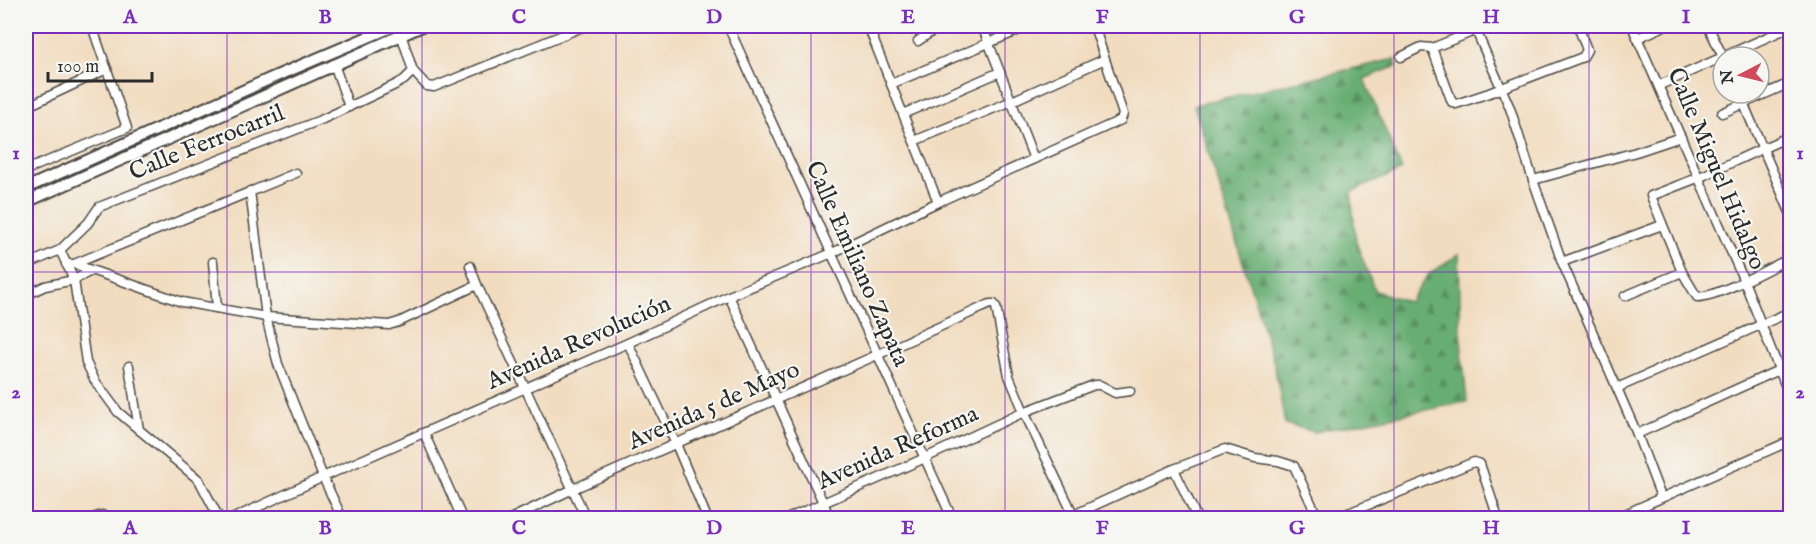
<svg xmlns="http://www.w3.org/2000/svg" width="1816" height="544" viewBox="0 0 1816 544" font-family="'IM FELL English',serif">
<style>
.forest{fill:url(#forest-firs);stroke:#4a6c4f;stroke-width:1.5}
.lines{fill:none;stroke-linecap:round;stroke-linejoin:round}
.minor-casing{stroke:#494641;stroke-width:11}
.major-casing{stroke:#494641;stroke-width:14}
.minor{stroke:#fff;stroke-width:8}
.major{stroke:#fff;stroke-width:10}
.grid{fill:none;stroke:#7b2cbf;stroke-width:1.5;stroke-opacity:0.55}
.labels{text-anchor:middle;dominant-baseline:central;stroke-width:4.5;stroke-linejoin:round;paint-order:stroke}
.street-label{font-size:24px;fill:#2b2b2b;stroke:#f6f6f2}
.neatline{fill:none;stroke:#7b2cbf;stroke-width:2}
.grid-label{font-size:20px;text-anchor:middle;font-weight:bold;fill:#7b2cbf}
</style>
<defs>
<pattern id="forest-firs" width="22" height="20" patternUnits="userSpaceOnUse" patternTransform="scale(1.5)"><rect width="22" height="20" fill="#68ae73"/><path d="M5 1l3.5 6h-7zM16 11l3.5 6h-7z" fill="#568e5f"/></pattern>
</defs>
<rect width="100%" height="100%" fill="#f6f6f2"/>
<filter id="ink" filterUnits="userSpaceOnUse"><feTurbulence type="fractalNoise" baseFrequency=".0167" numOctaves="2"/><feDisplacementMap in="SourceGraphic" scale="12" xChannelSelector="R" yChannelSelector="G"/><feConvolveMatrix kernelMatrix="1 2 1 2 8 2 1 2 1" color-interpolation-filters="sRGB"/></filter>
<filter id="wash" filterUnits="userSpaceOnUse"><feTurbulence type="fractalNoise" baseFrequency=".008" numOctaves="4" result="noise"/><feDisplacementMap in="SourceGraphic" scale="24" xChannelSelector="R" yChannelSelector="G"/><feGaussianBlur stdDeviation="1.35" result="paint"/><feColorMatrix in="noise" values="0 0 0 0 0 0 0 0 0 0 0 0 0 0 0 0 0 1.4 0 .05"/><feComposite in="paint" operator="in"/></filter>
<g filter="url(#wash)">
<rect width="100%" height="100%" fill="#f1dcbf"/>
<polygon class="forest" points="1395,59 1397,66 1364,79 1402,170 1351,192 1356,242 1375,291 1409,302 1428,275 1459,254 1461,340 1467,402 1315,432 1285,424 1274,363 1194,105"/>
</g>
<g filter="url(#ink)">
<g class="lines">
<g class="minor-casing">
<g id="minor">
<polyline points="728,26 952,518"/>
<polyline points="868,26 938,202"/>
<polyline points="982,26 1034,159"/>
<polyline points="1474,26 1510,108 1533,180 1562,262 1637,434 1661,497"/>
<polyline points="1632,26 1744,281 1786,387 1790,395"/>
<polyline points="1708,26 1723,57"/>
<polyline points="1638,38 1664,26"/>
<polyline points="403,40 413,71 427,86 434,87 585,26"/>
<polyline points="918,41 940,26"/>
<polyline points="1432,48 1452,102 1456,104 1489,93 1583,57 1587,50 1578,26"/>
<polyline points="1401,57 1421,47 1432,48 1487,26"/>
<polyline points="334,64 349,107"/>
<polyline points="891,84 1029,26"/>
<polyline points="1660,85 1790,27"/>
<polyline points="1739,93 1790,212"/>
<polyline points="26,107 107,69"/>
<polyline points="1722,113 1790,83"/>
<polyline points="903,114 1000,72"/>
<path d="M 1790,136 L 1700,177 L 1651,196 L 1682,272 L 1697,297 C 1718,297 1770,268 1790,258"/>
<polyline points="914,141 1012,101 1105,59"/>
<polyline points="26,170 127,128 92,26"/>
<polyline points="1533,180 1636,152 1681,137"/>
<polyline points="250,191 266,317 278,364 323,477 342,518"/>
<polyline points="60,250 74,280 86,362 95,381 118,412 199,480 219,518"/>
<polyline points="213,262 217,308"/>
<polyline points="1562,262 1662,225"/>
<polyline points="66,264 74,264 182,302 266,317 389,325 399,322 477,285"/>
<polyline points="74,264 296,173"/>
<polyline points="26,265 60,250 88,223 99,207 323,119 395,85 404,80 413,71"/>
<polyline points="470,266 477,285 586,518"/>
<polyline points="26,295 45,286 74,280 91,271"/>
<polyline points="729,296 830,518"/>
<polyline points="1625,296 1682,272"/>
<polyline points="628,343 676,444 707,518"/>
<polyline points="129,366 139,430"/>
<polyline points="1617,388 1790,312"/>
<polyline points="424,433 462,518"/>
<polyline points="1637,434 1790,365"/>
<polyline points="1174,469 1197,518"/>
<polyline points="93,518 102,515"/>
<polyline points="234,518 323,477 628,343 729,296 832,253 938,202 1121,120 1123,114 1094,26"/>
<polyline points="512,518 573,489 877,355 990,304 994,304 996,307 1009,376 1024,412 1075,518"/>
<polyline points="789,518 925,458 1024,412 1094,385 1100,385 1115,393 1130,391"/>
<polyline points="1067,518 1174,469 1225,449 1255,458 1278,461 1294,466 1318,518"/>
<polyline points="1336,518 1474,462 1480,464 1498,518"/>
<polyline points="1616,518 1790,441"/>
</g>
</g>
<g class="major-casing">
<g id="major">
<polyline points="26,188 274,77 394,26"/>
<polyline points="26,202 422,26"/>
</g>
</g>
<use href="#minor" class="minor"/>
<use href="#major" class="major"/>
</g>
</g>
<path class="grid" d="M 227,26 L 227,518M 422,26 L 422,518M 616,26 L 616,518M 811,26 L 811,518M 1005,26 L 1005,518M 1200,26 L 1200,518M 1394,26 L 1394,518M 1589,26 L 1589,518M 26,272 L 1790,272"/>
<g class="labels">
<g class="street-label">
<text transform="translate(207 143) rotate(-22)">Calle Ferrocarril</text>
<text transform="translate(1716 169) rotate(67)">Calle Miguel Hidalgo</text>
<text transform="translate(857 264) rotate(66)">Calle Emiliano Zapata</text>
<text transform="translate(579 343) rotate(-24)">Avenida Revolución</text>
<text transform="translate(714 406) rotate(-24)">Avenida 5 de Mayo</text>
<text transform="translate(898 448) rotate(-24)">Avenida Reforma</text>
</g>
</g>
<rect width="1816" height="544" fill="none" stroke="#f6f6f2" stroke-width="66"/>
<g transform="translate(1741 75) rotate(263)"><circle r="28" fill="#f6f6f2" stroke="#a5a5a2" stroke-width="1.5"/>
<path d="M0-4.5L10 22L0 15L-10 22Z" fill="#d1495b"/>
<text y="-9" font-size="16" font-weight="bold" text-anchor="middle" fill="#2b2b2b">N</text>
</g>
<path d="M48 72v9h104v-9" fill="none" stroke="#2b2b2b" stroke-width="3"/>
<text x="57" y="72" font-size="18" fill="#2b2b2b" stroke="#f6f6f2" stroke-width="4.5" paint-order="stroke">100 m</text>
<rect x="33" y="33" width="1750" height="478" class="neatline"/>
<g class="grid-label">
<text x="130" y="23">A</text>
<text x="325" y="23">B</text>
<text x="519" y="23">C</text>
<text x="714" y="23">D</text>
<text x="908" y="23">E</text>
<text x="1102" y="23">F</text>
<text x="1297" y="23">G</text>
<text x="1491" y="23">H</text>
<text x="1686" y="23">I</text>
<text x="16" y="159">1</text>
<text x="1800" y="159">1</text>
<text x="16" y="398">2</text>
<text x="1800" y="398">2</text>
<text x="130" y="534">A</text>
<text x="325" y="534">B</text>
<text x="519" y="534">C</text>
<text x="714" y="534">D</text>
<text x="908" y="534">E</text>
<text x="1102" y="534">F</text>
<text x="1297" y="534">G</text>
<text x="1491" y="534">H</text>
<text x="1686" y="534">I</text>
</g>
</svg>
